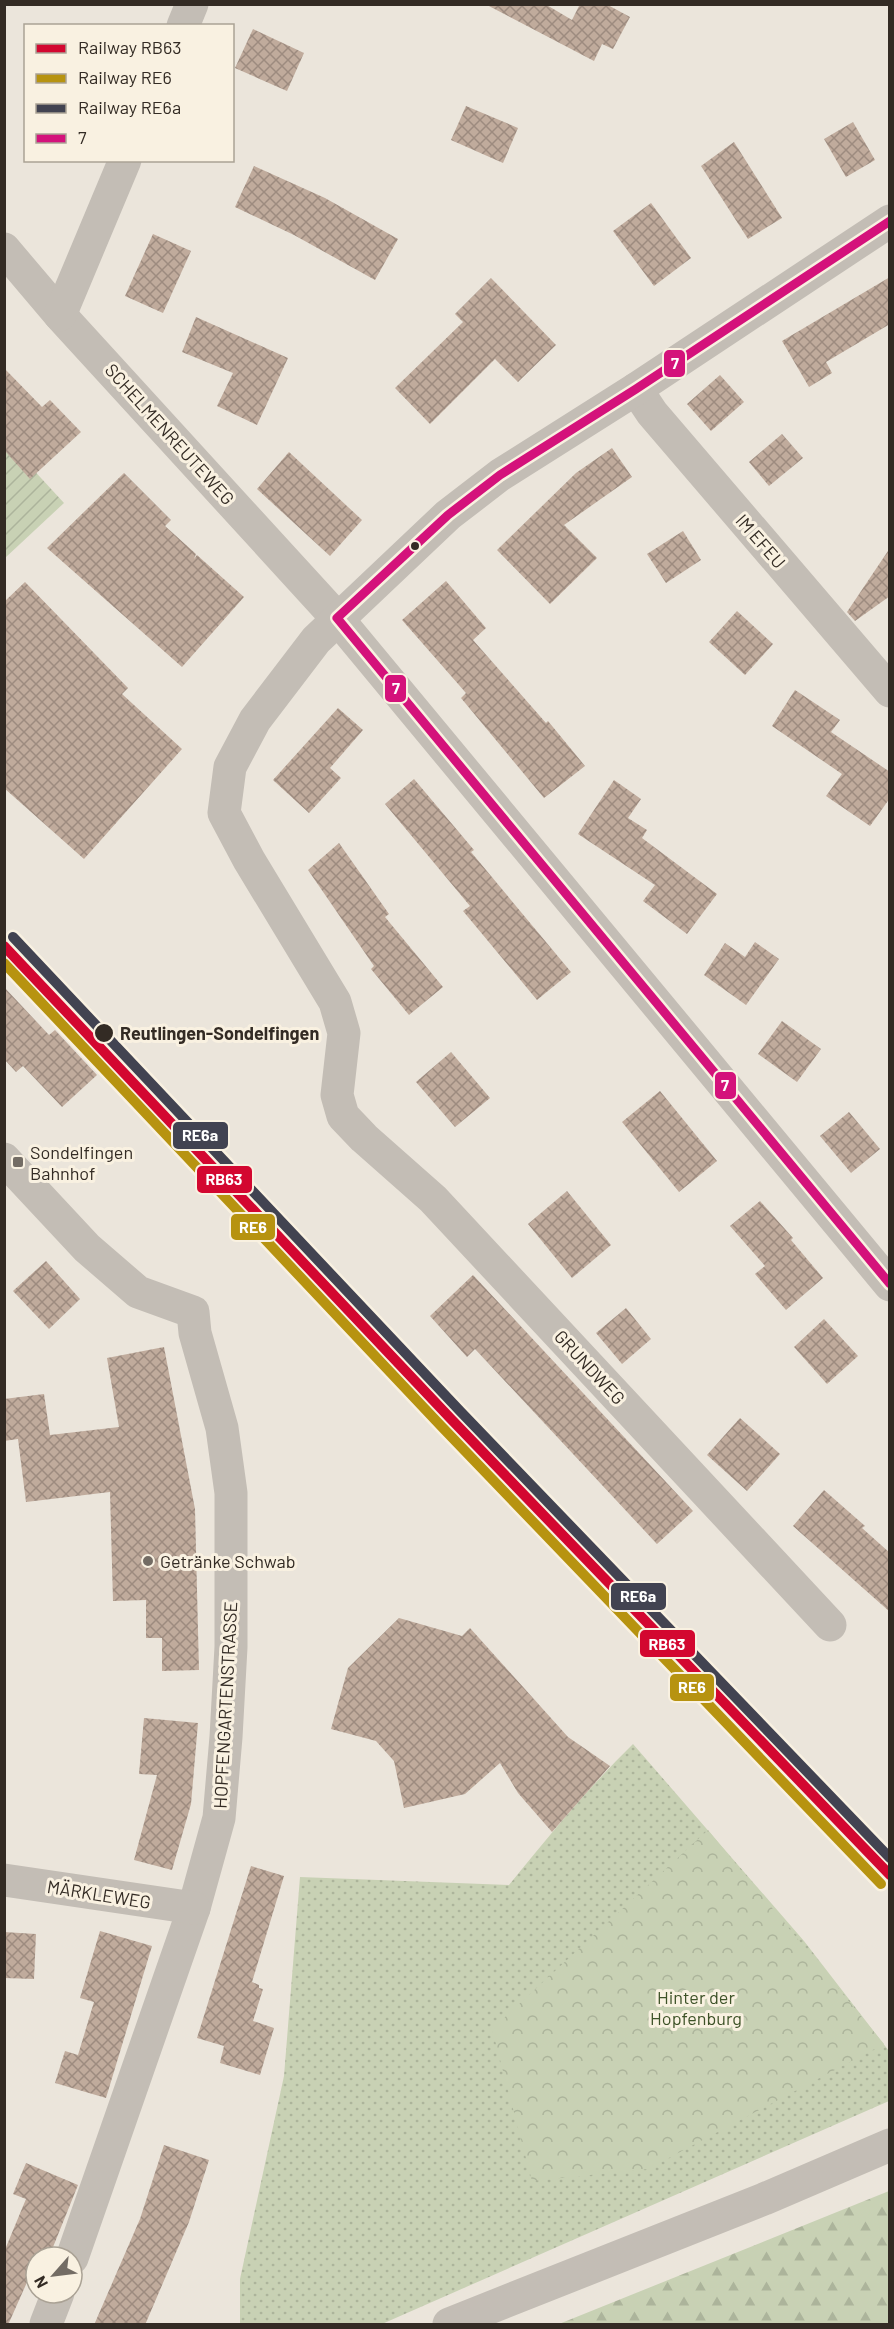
<svg xmlns="http://www.w3.org/2000/svg" width="894" height="2329" viewBox="0 0 894 2329" font-family="Barlow,sans-serif">
<style>
.grass{fill:url(#grass-dots)}
.forest{fill:url(#forest-firs)}
.park{fill:url(#park-crowns)}
.garden{fill:url(#garden-furrows)}
.building{fill:url(#building-cross-hatch)}
.lines{fill:none;stroke-linecap:round;stroke-linejoin:round}
.minor{stroke:#c3bdb5;stroke-width:33}
.bus-1-casing{stroke:#f9f1e1;stroke-width:14}
.bus-1{stroke:#d4127b;stroke-width:9}
.rail-1-casing{stroke:#f9f1e1;stroke-width:15}
.rail-2-casing{stroke:#f9f1e1;stroke-width:15}
.rail-3-casing{stroke:#f9f1e1;stroke-width:15}
.rail-1{stroke:#d30730;stroke-width:10}
.rail-2{stroke:#b79310;stroke-width:10}
.rail-3{stroke:#424351;stroke-width:10}
.bus-dot{fill:#332b24;stroke:#f9f1e1;stroke-width:2}
.poi-dot{fill:#736c64;stroke:#f9f1e1;stroke-width:2}
.labels{text-anchor:middle;dominant-baseline:central;stroke-width:6;stroke-linejoin:round;paint-order:stroke}
.street-label{font-size:18px;fill:#332b24;stroke:#f9f1e1}
.stop-label{font-size:18px;font-weight:bold;fill:#332b24;stroke:#f9f1e1;text-anchor:start}
.poi-label{font-size:18px;fill:#332b24;stroke:#f9f1e1;text-anchor:start}
.park-label{font-size:18px;fill:#3d5227;stroke:#f9f1e1}
.line-badge{stroke:#f9f1e1;stroke-width:2}
.badge-label{font-size:16px;text-anchor:middle;font-weight:bold;fill:#fff}
</style>
<defs>
<pattern id="grass-dots" width="8" height="8" patternUnits="userSpaceOnUse" patternTransform="scale(1.5)"><rect width="8" height="8" fill="#c8d1b4"/><path d="M2 2h.1M6 6h.1" fill="none" stroke="#acb49b" stroke-width="1.8" stroke-linecap="round"/></pattern>
<pattern id="forest-firs" width="22" height="20" patternUnits="userSpaceOnUse" patternTransform="scale(1.5)"><rect width="22" height="20" fill="#c8d1b4"/><path d="M5 1l3.5 6h-7zM16 11l3.5 6h-7z" fill="#acb49b"/></pattern>
<pattern id="park-crowns" width="20" height="18" patternUnits="userSpaceOnUse" patternTransform="scale(1.5)"><rect width="20" height="18" fill="#c8d1b4"/><path d="M2 6a3 3 0 1 1 6 0M12 15a3 3 0 1 1 6 0" fill="none" stroke="#acb49b"/></pattern>
<pattern id="garden-furrows" width="10" height="10" patternUnits="userSpaceOnUse" patternTransform="scale(1.5)"><rect width="10" height="10" fill="#c8d1b4"/><path d="M-1 1l2-2M0 10L10 0M9 11l2-2" fill="none" stroke="#acb49b"/></pattern>
<pattern id="building-cross-hatch" width="8" height="8" patternUnits="userSpaceOnUse" patternTransform="scale(1.5)"><rect width="8" height="8" fill="#c0ab9c"/><path d="M0 0l8 8M0 8l8-8" fill="none" stroke="#9d8b7f"/></pattern>
</defs>
<rect width="100%" height="100%" fill="#ebe5db"/>
<path class="grass" d="M 633,1744 L 804,1941 L 889,2051 L 889,2101 L 382,2324 L 240,2324 L 240,2279 L 284,2076 L 300,1877 L 509,1885 C 548,1837 588,1788 633,1744 Z"/>
<polygon class="forest" points="889,2191 889,2324 559,2324"/>
<polygon class="park" points="708,1830 884,2044 648,2169 532,2181 492,2029"/>
<polygon class="garden" points="5,439 64,503 5,558"/>
<g class="building">
<polygon points="485,4 545,4 572,20 580,4 606,4 630,17 613,49 602,44 594,61"/>
<polygon points="253,29 304,53 287,91 235,68"/>
<polygon points="466,106 518,128 503,163 451,140"/>
<polygon points="853,122 875,160 846,177 824,139"/>
<polygon points="734,142 782,218 748,239 701,166"/>
<polygon points="254,166 325,198 398,239 375,280 294,235 235,207"/>
<polygon points="651,203 691,258 654,286 613,231"/>
<polygon points="153,234 191,251 163,313 125,296"/>
<polygon points="890,277 890,324 826,362 832,373 809,387 782,341"/>
<polygon points="491,278 556,345 518,382 495,359 430,424 395,388 463,322 455,314"/>
<polygon points="196,317 288,358 257,425 217,406 233,373 182,352"/>
<polygon points="4,368 42,407 50,400 81,432 30,479 4,450"/>
<polygon points="720,375 744,402 711,431 687,404"/>
<polygon points="782,434 803,458 769,486 749,462"/>
<polygon points="612,448 632,477 564,525 597,558 550,604 497,550 576,473"/>
<polygon points="289,452 362,520 330,556 257,489"/>
<polygon points="124,473 171,520 165,526 196,554 194,559 197,555 244,597 182,667 47,548"/>
<polygon points="683,531 701,560 666,583 647,554"/>
<polygon points="890,548 890,596 855,621 847,612"/>
<polygon points="446,581 486,628 473,640 546,723 548,721 585,766 544,798 461,698 466,693 402,620"/>
<polygon points="25,582 128,688 122,694 182,749 84,859 4,788 4,602"/>
<polygon points="737,611 773,644 745,675 709,642"/>
<polygon points="795,690 840,720 831,732 890,772 890,798 870,826 826,796 842,774 772,726"/>
<polygon points="338,708 363,730 330,768 341,778 309,813 273,780"/>
<polygon points="414,779 474,850 471,852 571,972 537,1000 463,911 470,906 385,804"/>
<polygon points="614,780 641,799 628,818 647,830 642,838 717,894 687,934 643,901 655,885 578,834"/>
<polygon points="339,843 389,914 385,917 443,987 409,1015 371,969 374,966 308,870"/>
<polygon points="755,942 779,959 746,1005 704,975 725,943 745,957"/>
<polygon points="4,987 49,1035 55,1030 97,1075 62,1107 23,1066 16,1072 4,1059"/>
<polygon points="782,1021 821,1049 797,1082 758,1054"/>
<polygon points="451,1052 490,1098 455,1127 416,1082"/>
<polygon points="660,1091 717,1161 679,1192 622,1122"/>
<polygon points="849,1112 880,1149 851,1173 820,1136"/>
<polygon points="567,1191 611,1245 572,1278 528,1224"/>
<polygon points="760,1201 793,1238 791,1240 823,1278 786,1310 755,1274 765,1266 730,1226"/>
<polygon points="46,1261 80,1299 49,1329 13,1291"/>
<polygon points="473,1275 693,1511 657,1544 475,1349 467,1357 430,1316"/>
<polygon points="626,1308 651,1339 622,1364 596,1333"/>
<polygon points="824,1319 858,1356 827,1384 794,1347"/>
<polygon points="164,1347 195,1509 199,1670 162,1671 162,1638 146,1638 146,1600 113,1601 110,1492 26,1502 18,1439 4,1441 4,1399 44,1394 50,1435 119,1427 107,1358"/>
<polygon points="740,1418 780,1454 747,1491 707,1455"/>
<polygon points="824,1490 865,1526 862,1528 890,1553 890,1612 793,1526"/>
<polygon points="399,1618 462,1636 470,1628 568,1737 610,1766 552,1832 518,1793 500,1763 465,1794 404,1808 394,1761 376,1741 331,1729 348,1668"/>
<polygon points="144,1718 198,1723 191,1804 172,1870 134,1860 157,1775 139,1774"/>
<polygon points="251,1866 284,1876 252,1982 259,1985 259,1988 263,1989 253,2021 274,2028 260,2075 220,2063 224,2046 197,2038"/>
<polygon points="100,1931 152,1946 106,2098 55,2083 65,2051 78,2055 94,2002 80,1998"/>
<polygon points="4,1932 36,1934 34,1979 4,1978"/>
<polygon points="164,2145 209,2160 189,2222 145,2325 94,2325 140,2219"/>
<polygon points="26,2163 78,2185 49,2257 36,2257 36,2262 8,2325 4,2325 4,2252 26,2199 13,2194"/>
</g>
<g class="lines">
<g class="minor">
<polyline points="183,26 192,4"/>
<polyline points="4,249 60,315 337,618 890,1285"/>
<polyline points="60,315 125,160"/>
<polyline points="636,389 652,413 890,691"/>
<polyline points="4,1159 87,1248 138,1292 193,1312 195,1333 222,1428 231,1493 231,1647 226,1737 219,1818 194,1908 72,2258"/>
<polyline points="830,1625 433,1199 364,1138 343,1116 337,1095 344,1033 335,1002 249,860 224,813 230,767 255,720 316,640 448,515 500,475 636,389 890,221"/>
<polyline points="4,1880 194,1908"/>
<polyline points="46,2324 58,2293"/>
<polyline points="449,2324 764,2199 890,2145"/>
</g>
<g class="bus-1-casing">
<polyline id="bus-1" points="890,221 636,389 500,475 448,515 337,618 890,1284"/>
</g>
<use href="#bus-1" class="bus-1"/>
<g class="rail-1-casing">
<polyline id="rail-1" points="4,946 451,1419 890,1875"/>
</g>
<g class="rail-2-casing">
<polyline id="rail-2" points="4,963 442,1427 881,1884"/>
</g>
<g class="rail-3-casing">
<polyline id="rail-3" points="13,937 460,1411 890,1858"/>
</g>
<use href="#rail-1" class="rail-1"/>
<use href="#rail-2" class="rail-2"/>
<use href="#rail-3" class="rail-3"/>
</g>
<g class="bus-dot">
<circle cx="415" cy="546" r="5"/>
<circle cx="104" cy="1033" r="10"/>
</g>
<g class="poi-dot">
<rect x="12" y="1156" width="12" height="12" rx="3"/>
<circle cx="148" cy="1561" r="6"/>
</g>
<g class="labels">
<g class="street-label">
<text transform="translate(170 434) rotate(48)">SCHELMENREUTEWEG</text>
<text transform="translate(761 541) rotate(49)">IM EFEU</text>
<text transform="translate(590 1367) rotate(47)">GRUNDWEG</text>
<text transform="translate(225 1705) rotate(-87)">HOPFENGARTENSTRASSE</text>
<text transform="translate(99 1894) rotate(9)">MÄRKLEWEG</text>
</g>
<g class="stop-label">
<text x="120" y="1033">Reutlingen-Sondelfingen</text>
</g>
<g class="poi-label">
<text x="30" y="1152">Sondelfingen<tspan x="30" dy="21">Bahnhof</tspan></text>
<text x="160" y="1561">Getränke Schwab</text>
</g>
<g class="park-label">
<text x="696" y="1997">Hinter der<tspan x="696" dy="21">Hopfenburg</tspan></text>
</g>
</g>
<g class="line-badge">
<rect x="663" y="349" width="23" height="29" rx="6" fill="#d4127b"/>
<rect x="384" y="674" width="23" height="29" rx="6" fill="#d4127b"/>
<rect x="714" y="1071" width="23" height="29" rx="6" fill="#d4127b"/>
<rect x="172" y="1121" width="57" height="29" rx="6" fill="#424351"/>
<rect x="196" y="1165" width="57" height="29" rx="6" fill="#d30730"/>
<rect x="230" y="1213" width="46" height="28" rx="6" fill="#b79310"/>
<rect x="610" y="1582" width="57" height="29" rx="6" fill="#424351"/>
<rect x="639" y="1629" width="57" height="29" rx="6" fill="#d30730"/>
<rect x="669" y="1673" width="46" height="29" rx="6" fill="#b79310"/>
</g>
<g class="badge-label">
<text x="675" y="369">7</text>
<text x="396" y="694">7</text>
<text x="725" y="1091">7</text>
<text x="200" y="1141">RE6a</text>
<text x="224" y="1185">RB63</text>
<text x="253" y="1233">RE6</text>
<text x="638" y="1602">RE6a</text>
<text x="667" y="1650">RB63</text>
<text x="692" y="1693">RE6</text>
</g>
<rect width="894" height="2329" fill="none" stroke="#332b24" stroke-width="12"/>
<rect x="24" y="24" width="210" height="138" fill="#f9f1e1" stroke="#aaa295" stroke-width="1.5"/>
<rect x="36" y="44" width="30" height="9" fill="#d30730" stroke="#aaa295" stroke-width="1.5"/>
<text x="78" y="54" font-size="18" fill="#332b24">Railway RB63</text>
<rect x="36" y="74" width="30" height="9" fill="#b79310" stroke="#aaa295" stroke-width="1.5"/>
<text x="78" y="84" font-size="18" fill="#332b24">Railway RE6</text>
<rect x="36" y="104" width="30" height="9" fill="#424351" stroke="#aaa295" stroke-width="1.5"/>
<text x="78" y="114" font-size="18" fill="#332b24">Railway RE6a</text>
<rect x="36" y="134" width="30" height="9" fill="#d4127b" stroke="#aaa295" stroke-width="1.5"/>
<text x="78" y="144" font-size="18" fill="#332b24">7</text>
<g transform="translate(54 2275) rotate(242)"><circle r="28" fill="#f9f1e1" stroke="#aaa295" stroke-width="1.5"/>
<path d="M0-4.5L10 22L0 15L-10 22Z" fill="#736c64"/>
<text y="-9" font-size="16" font-weight="bold" text-anchor="middle" fill="#332b24">N</text>
</g>
</svg>
